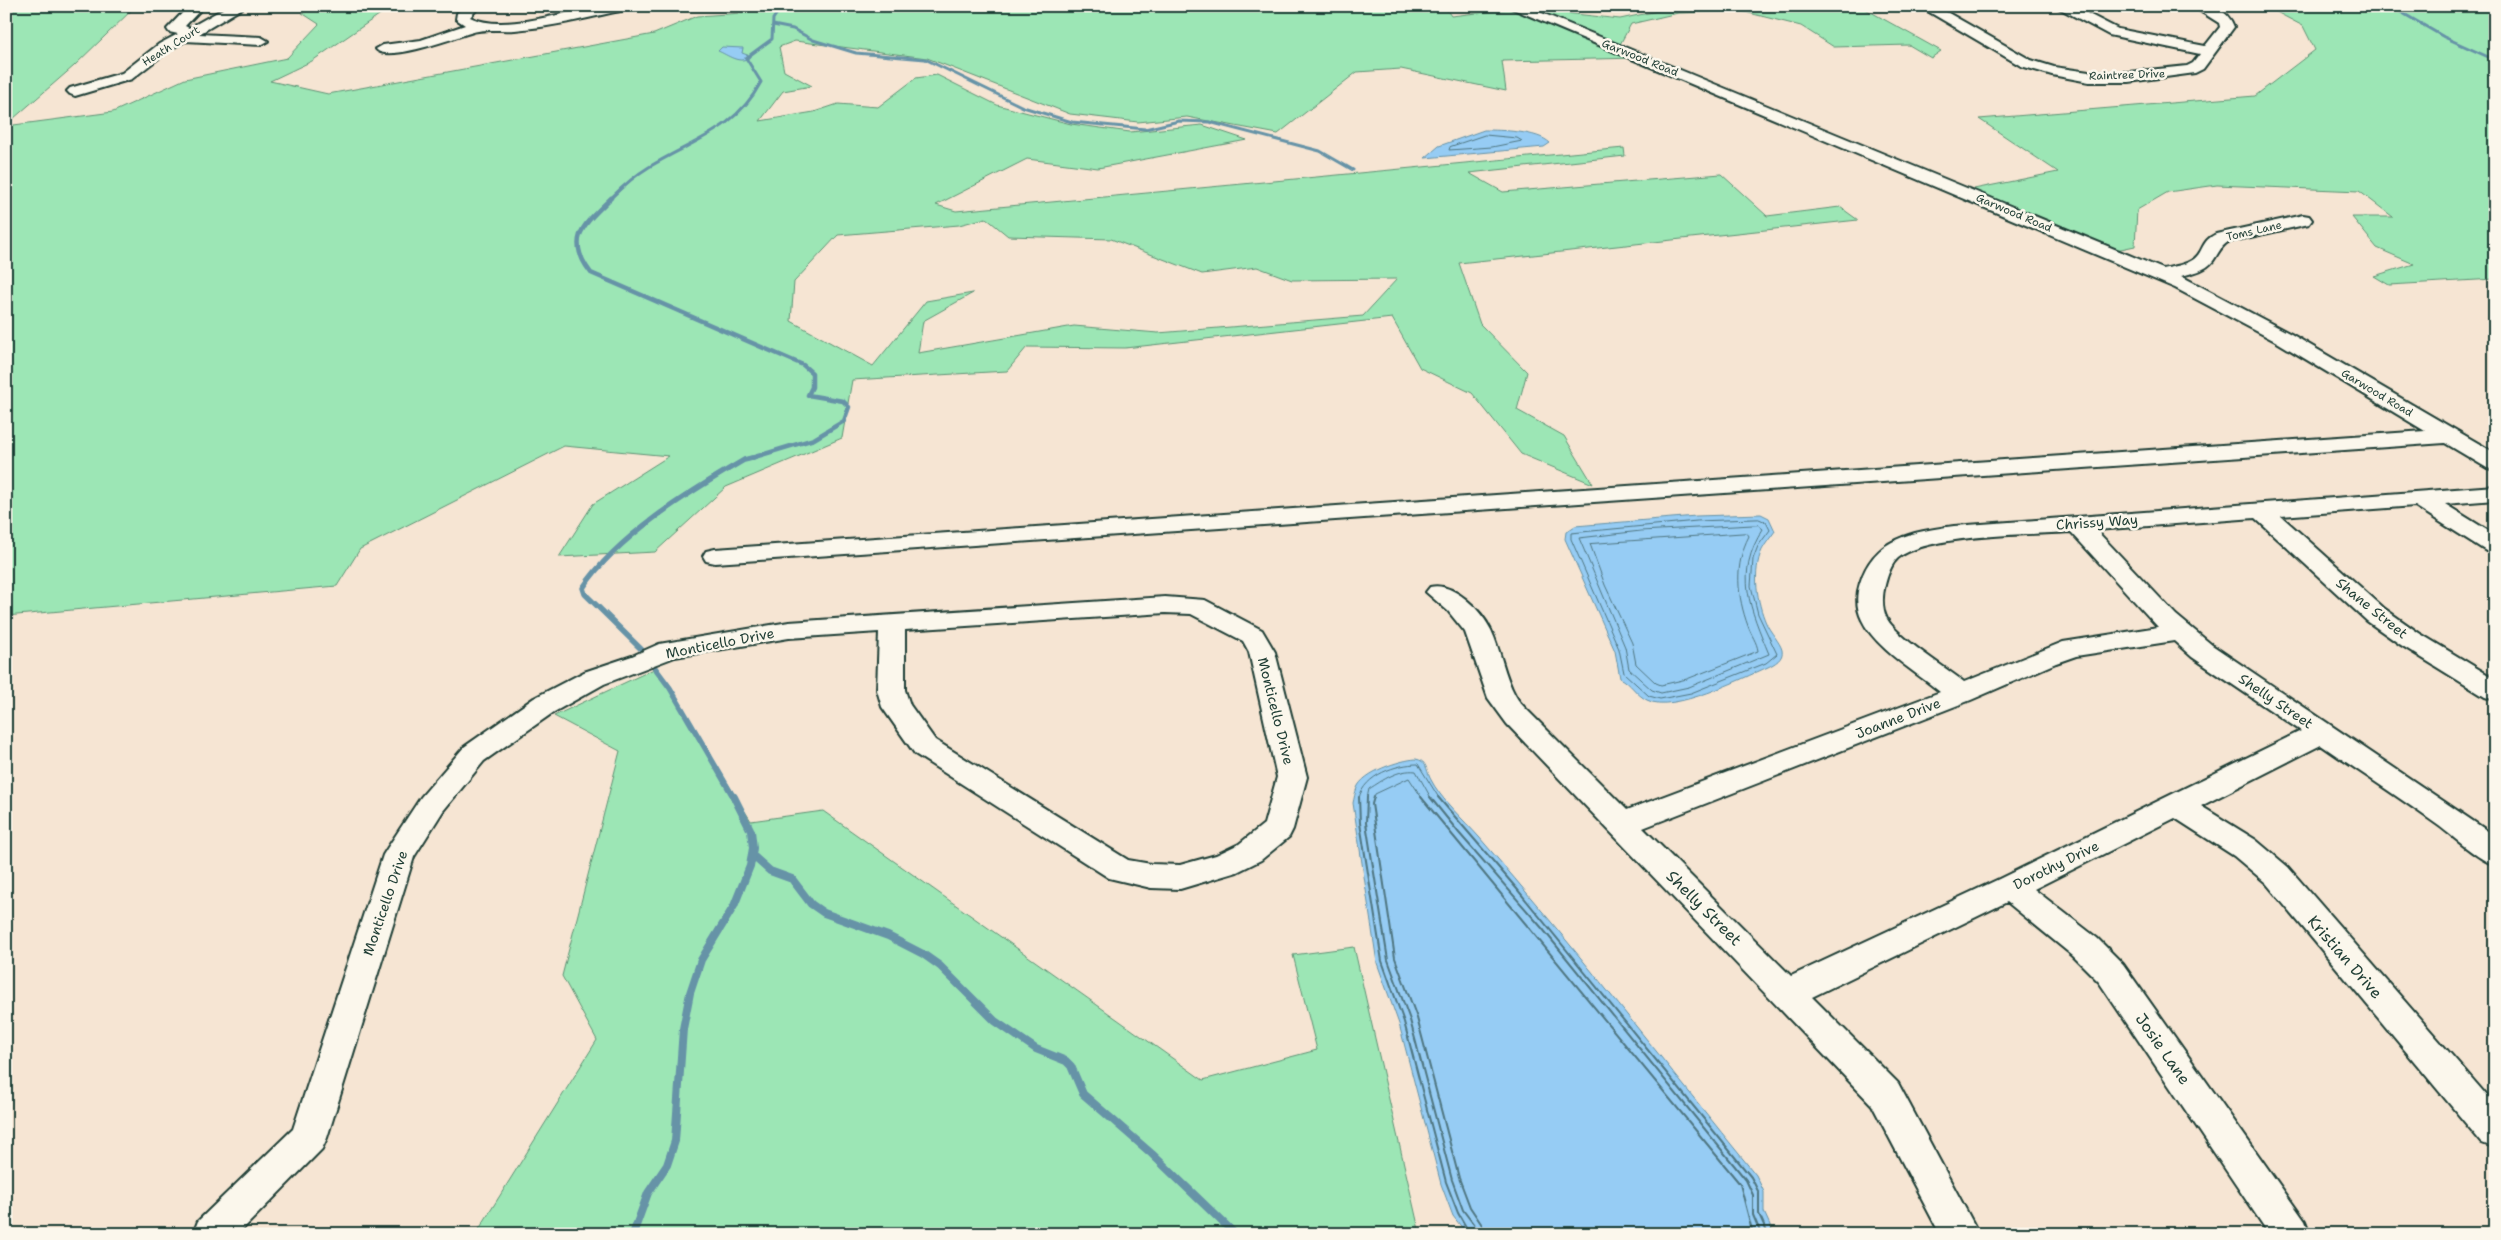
<svg xmlns="http://www.w3.org/2000/svg" width="2501" height="1240" viewBox="0 0 2501 1240" font-family="'Shantell Sans',sans-serif">
<style>
.green{fill:#9ce6b5;stroke:#5e9274;fill-rule:evenodd}
.water{fill:#96ccf4;stroke:#6693a7}
.lines{fill:none;stroke-linecap:round;stroke-linejoin:round}
.shore-far1{stroke:#4f7681;stroke-width:1}
.shore{stroke:#4f7681;stroke-width:2}
.stream-far3{stroke:#6693a7;stroke-width:3}
.stream-far2{stroke:#6693a7;stroke-width:4.5}
.stream-far1{stroke:#6693a7;stroke-width:5.5}
.stream{stroke:#6693a7;stroke-width:8}
.minor-casing{stroke:#1f3d34;stroke-width:4}
.minor{fill:#fbf7ec;fill-rule:evenodd}
.labels{text-anchor:middle;dominant-baseline:central;stroke-width:5;stroke-linejoin:round;paint-order:stroke}
.far-street-label{font-size:11px;fill:#1f3d34;stroke:#fbf7ec}
.street-label{font-size:14px;fill:#1f3d34;stroke:#fbf7ec}
.near-street-label{font-size:16px;fill:#1f3d34;stroke:#fbf7ec}
</style>
<rect width="100%" height="100%" fill="#f6e5d3"/>
<filter id="ink" filterUnits="userSpaceOnUse"><feTurbulence type="fractalNoise" baseFrequency=".02" numOctaves="2"/><feDisplacementMap in="SourceGraphic" scale="10" xChannelSelector="R" yChannelSelector="G"/><feConvolveMatrix kernelMatrix="1 2 1 2 8 2 1 2 1" color-interpolation-filters="sRGB"/></filter>
<g filter="url(#ink)">
<g class="green">
<polygon points="6,6 136,6 74,66 6,125"/>
<path d="M 317,6 L 392,6 L 312,61 L 270,81 L 328,94 L 654,34 L 697,16 L 742,13 L 743,6 L 1444,6 L 1451,16 L 1520,8 L 1620,19 L 1672,8 L 1670,6 L 1860,6 L 1941,51 L 1931,58 L 1909,45 L 1834,47 L 1801,26 L 1741,11 L 1678,13 L 1631,24 L 1618,48 L 1641,58 L 1502,61 L 1506,91 L 1401,69 L 1357,72 L 1278,134 L 1187,117 L 1138,122 L 1070,114 L 927,58 L 795,41 L 779,47 L 784,71 L 812,86 L 783,91 L 760,121 L 814,112 L 838,104 L 878,107 L 916,78 L 937,75 L 997,105 L 1071,124 L 1130,132 L 1202,125 L 1247,140 L 1098,168 L 1027,159 L 936,205 L 956,211 L 1624,148 L 1625,156 L 1469,173 L 1503,192 L 1721,174 L 1767,216 L 1840,207 L 1858,220 L 1459,263 L 1480,324 L 1527,372 L 1517,410 L 1564,436 L 1593,484 L 1521,454 L 1472,393 L 1420,368 L 1392,318 L 1125,348 L 1027,347 L 1007,371 L 852,380 L 842,438 L 726,487 L 655,552 L 559,557 L 593,504 L 669,456 L 564,446 L 360,549 L 337,586 L 6,616 L 6,126 L 113,112 L 185,79 L 287,58 L 319,24 L 302,13 ZM 986,218 L 1008,236 L 1111,239 L 1202,274 L 1257,267 L 1292,280 L 1397,279 L 1363,316 L 1158,333 L 1074,326 L 918,353 L 923,321 L 973,293 L 926,301 L 873,366 L 791,321 L 794,282 L 838,235 L 959,225 Z"/>
<polygon points="2265,6 2495,6 2495,279 2389,285 2374,276 2414,264 2377,248 2352,217 2393,217 2359,191 2217,185 2168,192 2137,210 2135,246 2102,253 1959,192 2058,172 1979,119 2255,96 2315,50 2303,26"/>
<polygon points="656,668 751,821 823,811 1203,1080 1317,1050 1293,955 1354,947 1420,1234 476,1234 597,1040 562,976 620,751 554,716"/>
</g>
<g class="water">
<path d="M 722,47 L 743,48 L 742,53 L 750,56 L 749,58 C 738,64 728,55 718,51 Z"/>
<path d="M 1484,130 C 1501,130 1538,131 1550,143 L 1544,147 L 1425,158 L 1439,146 Z"/>
<path d="M 1761,514 L 1769,518 L 1775,531 C 1771,537 1765,544 1762,550 C 1752,572 1757,602 1766,623 C 1770,632 1780,642 1782,650 C 1784,659 1774,664 1768,667 C 1743,678 1672,714 1647,700 C 1636,695 1631,683 1620,678 L 1615,651 L 1565,539 L 1566,532 L 1575,526 L 1696,516 Z"/>
<path d="M 1416,759 C 1427,761 1426,769 1430,778 C 1441,800 1463,819 1479,837 C 1574,946 1664,1062 1756,1175 L 1764,1192 L 1764,1212 L 1774,1234 L 1467,1234 L 1453,1216 L 1441,1184 L 1399,1024 L 1377,963 L 1353,803 C 1354,799 1355,792 1357,788 C 1363,772 1400,760 1416,759 Z"/>
</g>
<g class="lines">
<g class="shore-far1">
<polygon points="1485,135 1517,138 1522,141 1492,147 1449,150 1450,147"/>
<polygon points="1759,519 1766,522 1770,530 1758,546 1753,559 1751,586 1758,614 1777,654 1766,663 1691,693 1660,699 1649,696 1624,673 1619,649 1571,539 1571,533 1697,521"/>
<path d="M 1758,525 L 1763,529 C 1734,574 1750,608 1769,654 L 1689,687 L 1661,693 L 1652,690 L 1629,669 L 1625,647 L 1579,538 L 1641,531 Z"/>
<path d="M 1747,533 L 1749,536 C 1734,565 1737,596 1748,626 C 1751,635 1757,642 1758,651 L 1687,679 L 1661,685 L 1656,683 L 1636,664 L 1632,643 L 1605,585 L 1590,544 Z"/>
<path d="M 1359,798 C 1364,775 1397,764 1418,764 L 1439,798"/>
<path d="M 1367,798 L 1369,789 C 1383,780 1398,769 1416,771 L 1431,798"/>
<polyline points="1374,798 1375,794 1409,778 1422,798"/>
</g>
<g class="shore">
<polyline points="1359,797 1360,823 1382,961 1404,1022 1446,1182 1458,1213 1470,1234"/>
<polyline points="1367,797 1366,823 1388,960 1410,1020 1452,1180 1463,1210 1475,1226 1477,1234"/>
<polyline points="1374,797 1372,804 1395,958 1417,1018 1459,1178 1470,1207 1482,1225 1484,1234"/>
<polyline points="1421,797 1740,1184 1753,1234"/>
<polyline points="1430,797 1459,833 1542,928 1746,1180 1753,1195 1753,1215 1761,1234"/>
<polyline points="1438,797 1517,889 1751,1177 1759,1193 1759,1214 1768,1234"/>
</g>
<g class="stream-far3">
<polyline points="2385,6 2399,11 2444,37 2495,60"/>
<polyline points="773,25 793,29 813,40 856,53 925,59 1023,107 1072,122 1145,129 1179,121 1209,122 1320,151 1353,170"/>
<path d="M 610,199 C 622,187 634,176 649,167 C 693,140 735,131 761,82 L 746,58 L 772,39 L 773,19 L 782,6"/>
</g>
<path class="stream-far2" d="M 611,198 C 585,224 564,238 591,273 L 803,365 L 812,373 L 812,387 L 808,395 L 843,401 L 849,407 L 844,421 L 814,439 L 748,459"/>
<path class="stream-far1" d="M 734,798 L 670,688 L 641,649 L 585,594 L 583,588 C 617,536 691,491 744,460 L 752,458"/>
<g class="stream">
<polyline points="752,855 770,871 792,879 811,904 824,913 888,936 923,954 940,966 995,1021 1036,1049 1066,1061 1071,1066 1083,1094 1152,1154 1235,1234"/>
<polyline points="633,1234 648,1193 667,1165 675,1141 683,1029 690,993 701,960 734,906 750,866 753,848 751,831 734,797"/>
</g>
<g class="minor-casing">
<g id="minor">
<polygon points="189,6 204,6 185,26 189,28 228,6 246,6 199,34 261,37 268,41 261,45 185,41 169,50 132,79 75,96 70,94 67,91 70,88 122,73 159,44 178,34 169,32 167,29"/>
<path d="M 464,6 L 480,6 L 470,17 C 504,34 567,10 603,6 C 612,5 622,6 631,6 L 624,10 C 588,18 552,27 515,30 C 500,31 484,28 470,33 C 455,38 386,63 376,49 L 383,45 L 421,40 L 465,25 L 456,19 L 457,13 Z"/>
<path d="M 1506,6 L 1525,6 L 2163,269 C 2175,266 2193,265 2200,252 C 2205,243 2206,239 2216,234 L 2303,215 L 2309,216 L 2312,220 L 2309,224 L 2228,242 C 2220,247 2219,253 2213,261 C 2205,271 2193,273 2181,276 L 2291,334 L 2495,453 L 2495,470 L 2487,468 L 2445,443 L 715,563 L 706,561 L 703,556 L 706,551 L 715,549 L 2425,431 L 2277,342 L 2175,288 Z"/>
<path d="M 1919,6 L 1936,6 L 2031,60 L 2054,67 L 2089,72 L 2129,72 L 2187,66 L 2193,63 L 2200,54 L 2109,35 L 2055,6 L 2073,6 L 2118,29 L 2205,46 L 2220,27 L 2219,23 L 2192,6 C 2210,6 2227,7 2234,27 L 2203,69 L 2195,73 L 2129,82 L 2089,82 L 2052,75 L 2021,66 Z"/>
<path d="M 2495,486 L 2495,500 L 2445,504 L 2495,535 L 2495,553 L 2486,551 L 2415,506 L 2281,516 L 2385,609 L 2419,633 L 2495,679 L 2495,700 L 2485,697 L 2401,645 L 2367,621 L 2255,518 L 2096,530 L 2176,615 L 2212,645 L 2495,836 L 2495,865 C 2478,860 2454,837 2439,826 C 2400,798 2360,772 2321,745 L 2201,806 L 2256,840 L 2288,867 L 2495,1105 L 2495,1148 L 2482,1143 L 2266,883 L 2234,856 L 2175,818 L 2034,889 L 2097,938 L 2123,964 L 2305,1221 L 2310,1234 L 2269,1234 L 2099,982 L 2073,956 L 2007,902 L 1812,997 L 1898,1083 L 1979,1234 L 1940,1234 L 1872,1105 L 1507,724 L 1488,698 L 1465,632 L 1448,611 L 1426,592 L 1430,587 C 1453,581 1482,611 1491,630 C 1501,651 1504,675 1515,695 C 1518,701 1523,706 1527,710 L 1627,810 L 1940,692 C 1916,672 1875,648 1862,620 C 1856,608 1856,595 1860,583 C 1874,537 1913,532 1954,526 ZM 2071,532 L 2158,627 L 2063,642 L 1964,682 C 1945,667 1898,638 1887,619 C 1882,609 1882,596 1885,585 C 1887,577 1891,564 1898,558 C 1928,534 2030,535 2071,532 ZM 2174,641 L 2192,657 L 2301,731 L 1999,879 L 1791,976 L 1643,828 L 1971,700 L 2056,663 L 2076,656 Z"/>
<path d="M 1165,597 L 1205,600 L 1262,630 L 1275,652 L 1307,777 L 1293,829 L 1289,837 L 1261,860 L 1237,872 L 1180,889 L 1151,888 L 1109,878 L 915,754 L 882,707 L 877,690 L 879,632 L 789,638 L 675,657 L 604,684 L 554,712 L 484,761 L 443,811 L 414,857 L 327,1138 L 322,1149 L 238,1234 L 193,1234 L 198,1221 L 293,1129 L 383,855 L 388,847 L 421,797 L 464,747 L 534,698 L 584,672 L 632,656 L 659,644 L 789,622 ZM 1165,613 L 1191,614 L 1243,641 L 1249,652 L 1277,777 L 1264,824 L 1239,844 L 1216,855 L 1180,865 L 1151,864 L 1128,860 L 935,740 L 910,705 L 905,690 L 905,630 Z"/>
</g>
</g>
<use href="#minor" class="minor"/>
</g>
</g>
<g class="labels">
<g class="far-street-label">
<text transform="translate(171 46) rotate(-32)">Heath Court</text>
<text transform="translate(1640 58) rotate(22)">Garwood Road</text>
<text transform="translate(2127 75) rotate(-2)">Raintree Drive</text>
<text transform="translate(2014 213) rotate(23)">Garwood Road</text>
<text transform="translate(2254 231) rotate(-13)">Toms Lane</text>
<text transform="translate(2377 393) rotate(31)">Garwood Road</text>
</g>
<g class="street-label">
<text transform="translate(2097 522) rotate(-4)">Chrissy Way</text>
<text transform="translate(2372 608) rotate(39)">Shane Street</text>
<text transform="translate(720 643) rotate(-11)">Monticello Drive</text>
<text transform="translate(2276 701) rotate(34)">Shelly Street</text>
<text transform="translate(1276 711) rotate(76)">Monticello Drive</text>
<text transform="translate(1898 718) rotate(-21)">Joanne Drive</text>
<text transform="translate(2056 865) rotate(-26)">Dorothy Drive</text>
<text transform="translate(385 903) rotate(-71)">Monticello Drive</text>
</g>
<g class="near-street-label">
<text transform="translate(1704 908) rotate(45)">Shelly Street</text>
<text transform="translate(2345 957) rotate(49)">Kristian Drive</text>
<text transform="translate(2163 1049) rotate(55)">Josie Lane</text>
</g>
</g>
<rect width="2501" height="1240" fill="none" stroke="#fbf7ec" stroke-width="25"/>
<rect x="12" y="12" width="2476" height="1215" fill="none" stroke="#1f3d34" stroke-width="2" filter="url(#ink)"/>
</svg>
